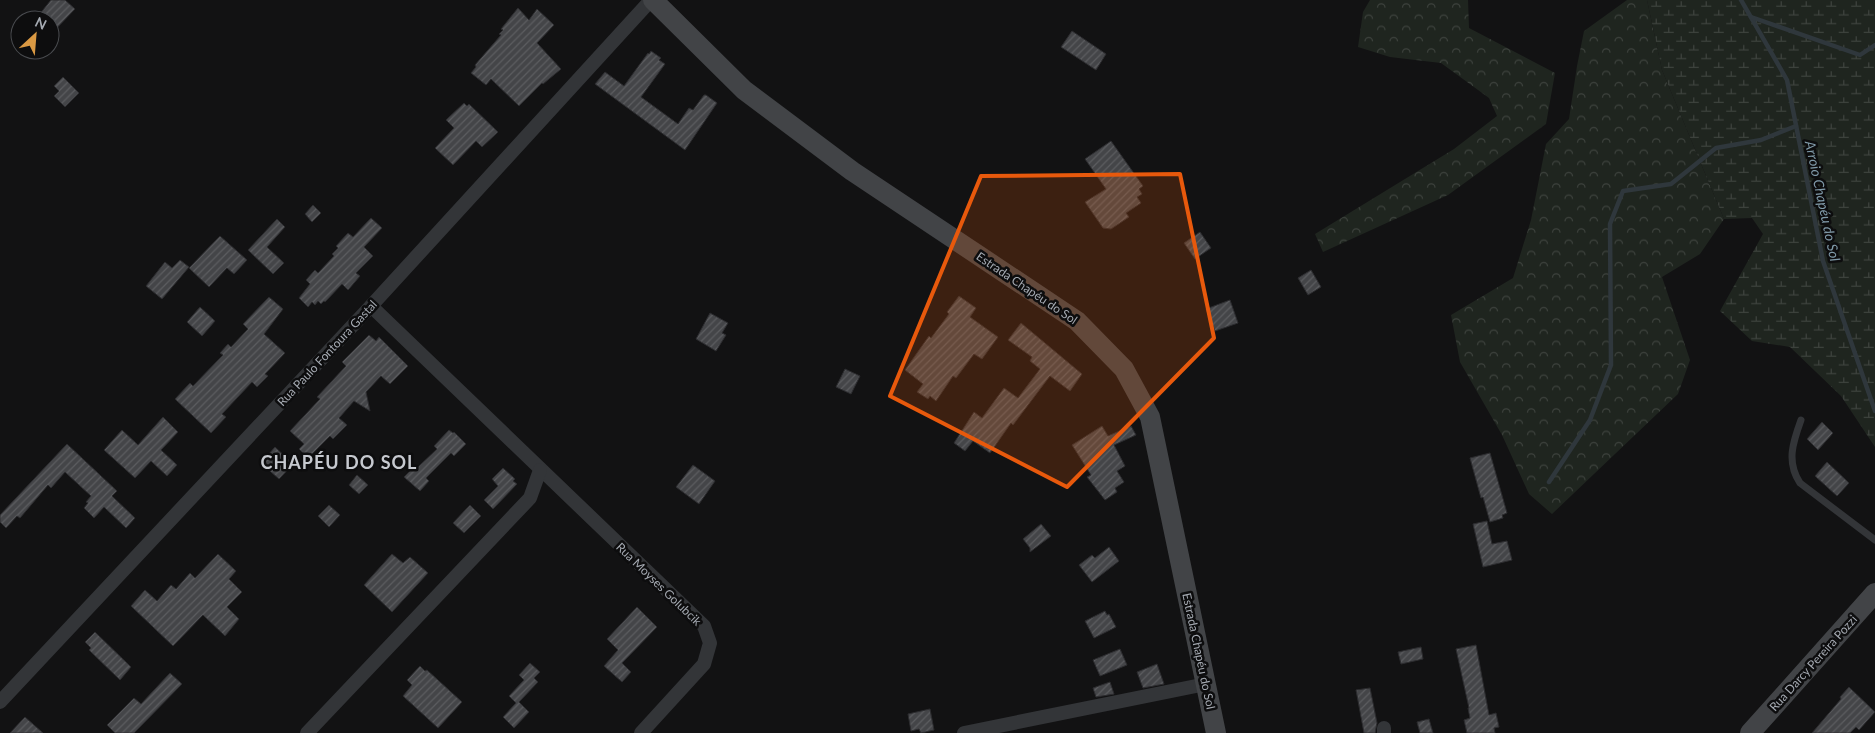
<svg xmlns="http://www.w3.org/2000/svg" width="1875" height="733" viewBox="0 0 1875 733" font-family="Lato,sans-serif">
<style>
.forest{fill:url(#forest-crowns)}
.wetland{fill:url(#wetland-marsh)}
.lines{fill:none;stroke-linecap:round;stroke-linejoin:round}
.stream{stroke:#2f373c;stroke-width:4.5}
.building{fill:url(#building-hatch);stroke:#2c2c2f}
.lane{stroke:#333538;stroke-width:7}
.street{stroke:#333538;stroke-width:14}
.secondary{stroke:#424447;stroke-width:20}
.marked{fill:#e8590c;fill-opacity:0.2;stroke:#e8590c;stroke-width:4;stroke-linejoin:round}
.labels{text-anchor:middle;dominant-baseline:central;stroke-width:5;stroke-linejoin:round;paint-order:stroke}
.street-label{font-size:12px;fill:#a5aab2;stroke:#0d0d0e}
.water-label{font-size:14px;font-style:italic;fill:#809aa9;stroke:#0d0d0e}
.district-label{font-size:18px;font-weight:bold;letter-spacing:1px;fill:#c6c9cf;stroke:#0d0d0e}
</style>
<defs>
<pattern id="forest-crowns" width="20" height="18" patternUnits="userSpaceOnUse" patternTransform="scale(1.25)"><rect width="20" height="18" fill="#1f251f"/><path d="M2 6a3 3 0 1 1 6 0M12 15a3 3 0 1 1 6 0" fill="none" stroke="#3d423d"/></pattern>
<pattern id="wetland-marsh" width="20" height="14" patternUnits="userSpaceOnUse" patternTransform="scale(1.25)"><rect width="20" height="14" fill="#1f251f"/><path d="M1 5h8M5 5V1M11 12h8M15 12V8" fill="none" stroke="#3d423d"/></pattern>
<pattern id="building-hatch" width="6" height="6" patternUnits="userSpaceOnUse" patternTransform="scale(1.25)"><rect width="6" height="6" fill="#444548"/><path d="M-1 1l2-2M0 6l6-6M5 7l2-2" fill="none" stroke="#5c5d60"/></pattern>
</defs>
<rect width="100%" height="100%" fill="#121213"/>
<g class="forest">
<polygon points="1370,0 1468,0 1469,28 1555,73 1546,124 1448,195 1323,252 1315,234 1454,149 1497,116 1489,98 1441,63 1390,57 1358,47 1363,12"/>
<polygon points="1627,0 1647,0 1662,70 1724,219 1700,254 1662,277 1690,360 1678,394 1552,514 1529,494 1502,435 1460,362 1451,315 1513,278 1531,220 1546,144 1569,119 1577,66 1584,31"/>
</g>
<polygon class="wetland" points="1647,0 1875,0 1875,447 1841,396 1790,347 1752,341 1720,311 1763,234 1752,218 1724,219 1662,70"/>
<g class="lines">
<g class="stream">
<polyline points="1741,0 1787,80 1823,261 1875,411"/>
<polyline points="1751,17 1860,55 1875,45"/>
<polyline points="1549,482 1590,420 1611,365 1610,224 1623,191 1671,184 1716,148 1761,140 1796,126"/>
</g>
</g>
<g class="building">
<polygon points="51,0 65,0 75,9 50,35 50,20 35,20"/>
<polygon points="518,8 529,20 537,9 554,25 537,43 561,69 543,84 542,83 519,106 491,79 486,85 471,73 476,67 475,65 501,35 499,34 503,30 501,29"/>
<polygon points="1072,31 1106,54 1096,70 1061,47"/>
<polygon points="651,51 661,58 659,60 665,64 641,97 678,124 689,108 693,110 704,95 706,95 717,103 685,150 595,84 605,72 624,86 648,53 649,54"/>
<polygon points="63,77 79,93 65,107 54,96 59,91 54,86"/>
<polygon points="464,103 467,106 469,104 498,132 482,147 476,141 453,165 435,148 454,128 446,120"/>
<polygon points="1111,141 1143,186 1139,189 1142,194 1137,197 1141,203 1126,213 1129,217 1111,229 1103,228 1085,202 1106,189 1085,159"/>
<polygon points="313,205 321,213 312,222 305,214"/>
<polygon points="371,218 382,228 364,247 373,256 356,273 360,276 348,290 342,284 325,302 324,301 321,304 318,301 315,305 312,302 308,307 299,298 310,284 306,280 315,270 318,273 334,256 332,254 338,248 336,246 348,233 353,237"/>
<polygon points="277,219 285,227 267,247 284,263 273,274 248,250"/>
<polygon points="1200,232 1211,248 1195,259 1184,243"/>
<polygon points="220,236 247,260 234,274 227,268 209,287 189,268"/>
<polygon points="180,260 189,267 162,299 146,286 165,262 172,268"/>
<polygon points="1311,270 1321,287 1308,295 1298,278"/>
<polygon points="959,296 976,308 970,317 998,337 982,359 974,354 956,378 953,376 936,401 930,396 928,399 917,392 923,384 905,370 929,336 931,338 949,314 947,312"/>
<polygon points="269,297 283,309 264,334 285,353 265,374 268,376 257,387 252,382 222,414 226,417 211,433 175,399 190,383 193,386 223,355 220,353 228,344 231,347 248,329 243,324"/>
<polygon points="1230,300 1238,323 1215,331 1206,309"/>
<polygon points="200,307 215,321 202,336 187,322"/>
<polygon points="710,313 728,323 722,333 726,335 716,351 696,339"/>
<polygon points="1021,323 1082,374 1070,391 1050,376 1013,425 1011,423 990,453 973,441 965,451 954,443 974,412 982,418 1004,388 1018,398 1040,369 1030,361 1032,357 1008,340"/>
<polygon points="369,335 376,341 379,337 408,366 390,384 381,376 366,392 370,411 354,401 339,418 347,425 333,439 330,436 308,458 299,449 304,444 290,431 320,399 317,397 346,366 342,362"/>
<polygon points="845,369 860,376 851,394 836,387"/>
<polygon points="163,417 178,432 161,450 177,465 167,476 151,461 135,478 104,450 122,430 138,445"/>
<polygon points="1822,422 1833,433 1818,450 1807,439"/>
<polygon points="1102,426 1108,436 1131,426 1136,435 1114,445 1125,466 1117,471 1124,482 1115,488 1117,492 1105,500 1087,477 1091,475 1072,445"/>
<polygon points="449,430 453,433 454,432 466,444 454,456 451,453 426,478 429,481 420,491 404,477 414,467 416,469 437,449 434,446"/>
<polygon points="67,444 117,491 112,496 135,518 126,528 104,507 94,518 84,508 88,503 86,502 91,496 65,472 51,488 48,485 20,518 17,516 6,528 0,522 0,515"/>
<polygon points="275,447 293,464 279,479 261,463"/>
<polygon points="1490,453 1507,513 1502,515 1503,518 1490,522 1483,497 1481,498 1470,458"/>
<polygon points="1827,462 1849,483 1837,496 1815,476"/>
<polygon points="693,465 715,481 699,504 676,487"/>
<polygon points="503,468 515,479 513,481 517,484 493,509 484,500 498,486 492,479"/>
<polygon points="357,475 368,485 359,494 349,485"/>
<polygon points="329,505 340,515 329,527 318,516"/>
<polygon points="470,505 481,516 464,533 453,523"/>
<polygon points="1487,521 1492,544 1507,541 1512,560 1483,567 1473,524"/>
<polygon points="1041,524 1051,536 1030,552 1030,548 1023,539"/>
<polygon points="1109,547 1119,561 1092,582 1079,565 1092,555 1095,558"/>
<polygon points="218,554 236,571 229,579 242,592 227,607 239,619 225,636 203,615 173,646 131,606 145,590 157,601 171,585 176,589 190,573 195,578"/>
<polygon points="392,554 403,563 410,557 428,573 392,612 364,585"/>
<polygon points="637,607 657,627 622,663 631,672 622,682 604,666 618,650 607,639"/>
<polygon points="1105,611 1107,615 1109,614 1116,627 1094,638 1085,621"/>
<polygon points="95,632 131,667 120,680 89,650 91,648 85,642"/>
<polygon points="1476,645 1489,715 1496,713 1499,727 1494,728 1495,733 1467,733 1464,720 1470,718 1468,708 1469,708 1456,649"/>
<polygon points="1421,647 1423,659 1401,664 1398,652"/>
<polygon points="1120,649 1127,665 1100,676 1093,660"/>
<polygon points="530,663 540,672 534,678 538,682 519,702 529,712 514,728 503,717 516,703 509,696 524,680 519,675"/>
<polygon points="1157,664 1164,684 1143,688 1137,672"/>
<polygon points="420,666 425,671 427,670 462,702 438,728 403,696 412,685 407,680"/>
<polygon points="170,673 182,684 134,733 115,733 107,725 134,698 141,704"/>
<polygon points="1110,682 1114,694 1096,697 1093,688"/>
<polygon points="1849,687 1875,712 1859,730 1856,727 1850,733 1812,733 1841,699 1840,697"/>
<polygon points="1370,688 1377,723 1375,733 1364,733 1356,690"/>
<polygon points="930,709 934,730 921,733 919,729 911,731 908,714"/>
<polygon points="25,717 43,733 10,733"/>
<polygon points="1429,719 1433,733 1420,733 1417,722"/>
</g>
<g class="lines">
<path class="lane" d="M 1801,420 C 1793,442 1786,462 1800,483 L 1875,540"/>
<g class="street">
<polyline points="371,306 704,626 710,643 704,664 641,733"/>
<polyline points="0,702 371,306 651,0"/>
<polyline points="1384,728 1384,733"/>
<polyline points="307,733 530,498 540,470"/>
<polyline points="964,733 1206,684"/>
</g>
<g class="secondary">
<polyline points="653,0 744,90 852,171 1077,321 1124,369 1150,417 1216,733"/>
<polyline points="1750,733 1875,593"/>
</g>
</g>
<path class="marked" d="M 1180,174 L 1214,338 L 1067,487 L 890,396 L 981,176 Z"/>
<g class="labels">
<g class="street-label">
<text transform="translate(1027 288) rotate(34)">Estrada Chapéu do Sol</text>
<text transform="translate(327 353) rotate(-47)">Rua Paulo Fontoura Gastal</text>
<text transform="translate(659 584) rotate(44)">Rua Moyses Golubcik</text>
<text transform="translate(1199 651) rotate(78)">Estrada Chapéu do Sol</text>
<text transform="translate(1813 663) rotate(-48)">Rua Darcy Pereira Pozzi</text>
</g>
<g class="water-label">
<text transform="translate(1823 201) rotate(78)">Arroio Chapéu do Sol</text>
</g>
<g class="district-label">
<text x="339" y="462">CHAPÉU DO SOL</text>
</g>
</g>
<g transform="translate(35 35) rotate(26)"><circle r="24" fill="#0d0d0e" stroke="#4a4c50"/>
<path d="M0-4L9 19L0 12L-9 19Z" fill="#da9943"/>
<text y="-8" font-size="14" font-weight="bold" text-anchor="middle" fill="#a5aab2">N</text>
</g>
</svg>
